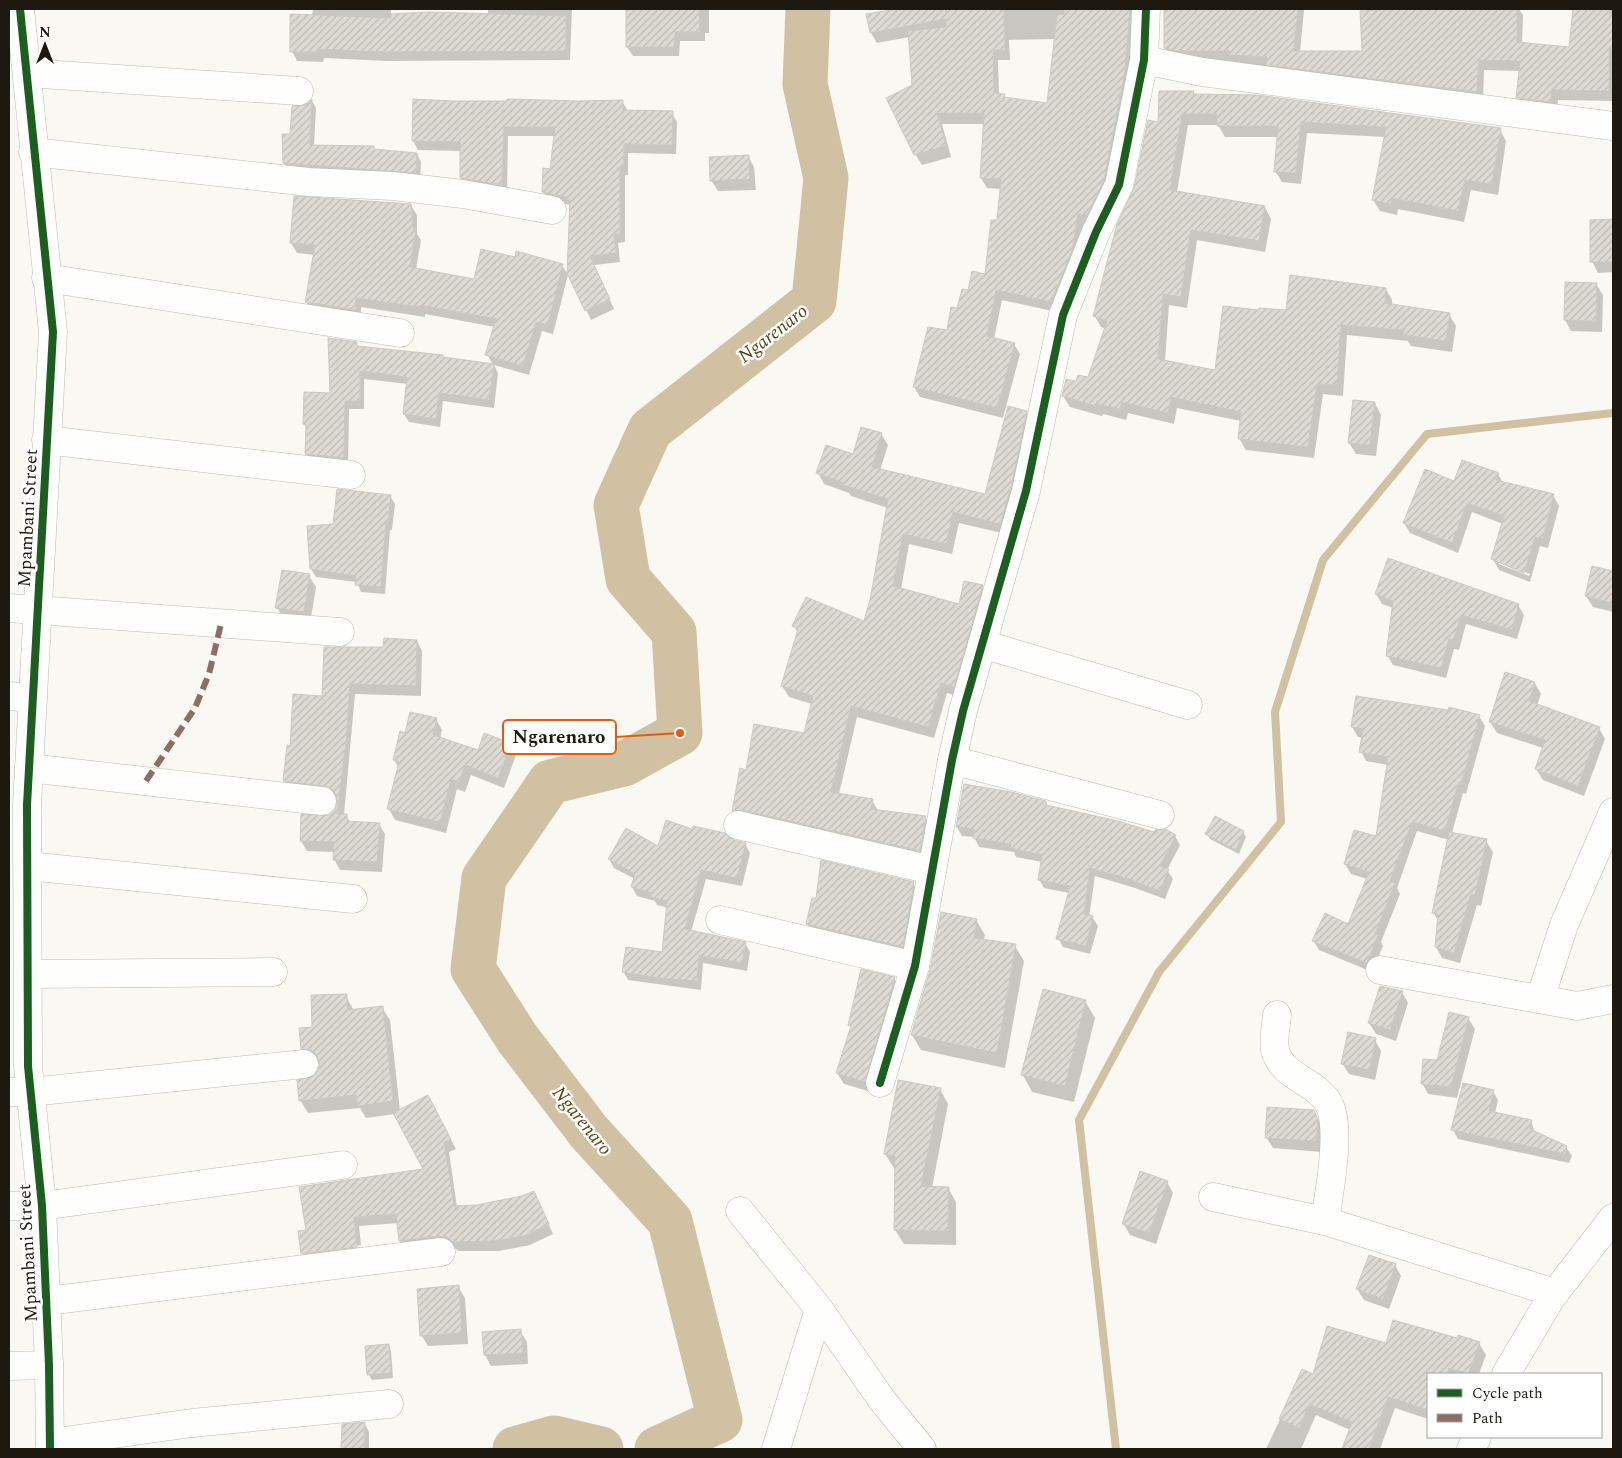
<svg xmlns="http://www.w3.org/2000/svg" width="1622" height="1458" viewBox="0 0 1622 1458" font-family="Spectral,serif">
<style>
.shadow{fill:#0003;fill-rule:evenodd}
.lines{fill:none;stroke-linecap:round;stroke-linejoin:round}
.stream{stroke:#cfc1a2;stroke-width:8}
.river{stroke:#cfc1a2;stroke-width:45}
.building{fill:url(#building-hatch);stroke:#ccc9c2}
.minor-casing{stroke:#bdbab3;stroke-width:29}
.tertiary-casing{stroke:#bdbab3;stroke-width:29}
.minor{stroke:#fefefd;stroke-width:28}
.tertiary{stroke:#fefefd;stroke-width:28}
.quiet{stroke:#8d6e63;stroke-width:6;stroke-dasharray:12 6;stroke-linecap:butt}
.cycleway-casing{stroke:#fff;stroke-width:11}
.cycleway{stroke:#1b5e20;stroke-width:8}
.labels{text-anchor:middle;dominant-baseline:central;stroke-width:5;stroke-linejoin:round;paint-order:stroke}
.street-label{font-size:18px;fill:#1e1910;stroke:#fff}
.water-label{font-size:19px;font-style:italic;fill:#57430d;stroke:#fff}
.leader{fill:none;stroke:#e8590c;stroke-width:2}
.callout-dot{fill:#e8590c;stroke:#fff;stroke-width:2}
.callout{fill:#fff;stroke:#e8590c;stroke-width:2}
.callout-label{font-size:19px;text-anchor:middle;font-weight:bold;fill:#1e1910}
</style>
<defs>
<pattern id="building-hatch" width="6" height="6" patternUnits="userSpaceOnUse" patternTransform="scale(1.25)"><rect width="6" height="6" fill="#dedbd4"/><path d="M-1 1l2-2M0 6l6-6M5 7l2-2" fill="none" stroke="#bebbb5"/></pattern>
</defs>
<rect width="100%" height="100%" fill="#faf8f2"/>
<g class="shadow">
<polygon points="313,9 391,9 391,15 429,14 488,16 488,9 572,9 570,60 387,61 324,58 323,62 297,61 292,51 312,15"/>
<polygon points="628,9 709,9 709,33 705,33 705,41 680,41 679,56 633,56 627,47"/>
<path d="M 889,9 L 1135,9 L 1130,82 L 1110,191 L 1093,225 L 1084,224 L 1077,262 L 1057,312 L 1002,300 L 994,339 L 1014,344 L 1020,354 L 1003,418 L 920,397 L 914,387 L 969,292 L 987,276 L 998,222 L 1001,189 L 987,188 L 981,178 L 984,124 L 942,124 L 951,157 L 922,165 L 915,154 L 910,37 L 877,43 L 871,33 L 889,11 ZM 1056,39 L 1048,104 L 1006,99 L 1004,95 L 999,94 L 998,60 L 1010,60 L 1009,40 Z"/>
<polygon points="1165,9 1324,9 1304,10 1300,52 1363,52 1395,9 1519,9 1523,15 1522,44 1570,48 1574,9 1613,9 1613,101 1558,100 1557,112 1524,108 1518,97 1520,71 1484,70 1483,102 1274,75 1269,67 1236,65 1234,61 1185,61 1171,58 1165,48"/>
<polygon points="1193,93 1195,96 1500,130 1506,141 1498,195 1471,190 1464,222 1398,209 1397,215 1380,211 1373,200 1385,137 1307,133 1301,184 1282,182 1275,171 1279,137 1225,137 1218,125 1188,125 1177,192 1265,207 1271,219 1265,252 1197,240 1187,308 1169,305 1165,361 1216,372 1260,311 1287,311 1386,289 1392,300 1392,305 1449,314 1456,326 1452,352 1411,346 1408,341 1347,335 1343,396 1323,394 1314,458 1246,450 1239,438 1241,421 1177,408 1174,424 1128,413 1126,420 1103,414 1102,416 1070,407 1063,396 1077,382 1089,379 1106,329 1101,327 1094,315 1159,124"/>
<polygon points="414,100 453,103 622,101 628,111 672,113 677,122 676,154 628,153 628,175 625,175 625,242 618,243 620,262 594,265 614,309 591,320 569,273 571,205 549,201 543,192 551,170 555,136 508,136 507,194 467,187 461,178 461,151 418,150 413,141"/>
<polygon points="312,101 316,108 314,146 373,147 375,151 417,154 421,162 420,180 288,171 284,163 283,135 291,135 306,106"/>
<polygon points="748,156 754,167 756,190 718,191 711,180"/>
<polygon points="295,197 411,205 417,215 417,234 421,240 416,269 475,280 515,258 562,265 568,275 553,334 542,331 529,375 494,365 498,373 494,408 443,401 440,427 409,422 404,414 408,384 364,379 364,409 349,409 348,467 311,462 306,454 307,429 304,424 331,394 356,343 358,347 493,365 487,354 495,327 425,314 425,317 361,307 361,320 312,312 306,302 315,255 297,253 291,243"/>
<polygon points="1591,221 1613,221 1613,272 1598,273 1592,261"/>
<polygon points="1596,284 1603,295 1602,332 1571,331 1565,320"/>
<polygon points="1375,403 1381,415 1376,456 1356,454 1349,443"/>
<polygon points="1026,412 1032,423 1006,534 959,523 952,554 909,544 901,590 960,606 982,586 988,597 960,697 947,693 934,738 857,717 839,794 872,800 878,811 925,817 932,828 926,862 739,822 733,811 741,770 747,771 805,734 812,704 789,697 782,686 798,633 794,626 865,623 871,600 888,508 851,496 849,493 824,484 818,473 854,455 881,434 888,445 880,470 986,496"/>
<path d="M 1498,474 L 1503,483 L 1553,495 L 1559,506 L 1548,548 L 1540,546 L 1530,582 L 1499,570 L 1493,559 L 1503,524 L 1472,512 L 1458,553 L 1410,533 L 1404,523 L 1454,482 ZM 1499,561 L 1530,574 L 1529,576 L 1499,564 Z"/>
<polygon points="390,496 395,504 392,530 390,530 385,594 361,592 357,582 316,577 311,569 334,525"/>
<polygon points="1593,568 1613,572 1613,612 1593,607 1586,596"/>
<polygon points="309,576 316,587 310,623 283,618 277,607"/>
<polygon points="1376,594 1518,605 1524,615 1517,639 1466,624 1459,650 1454,649 1446,678 1393,665 1387,655 1393,608 1382,604"/>
<polygon points="417,641 422,651 421,696 355,694 344,815 346,815 350,822 379,824 385,834 382,872 340,870 334,859 334,852 307,851 301,841 336,811 339,802 338,798 291,791 285,781 291,747 323,698 385,648"/>
<polygon points="1535,683 1541,694 1537,706 1599,728 1605,739 1584,796 1543,780 1536,769 1543,748 1497,733 1490,722"/>
<polygon points="1479,716 1485,726 1466,794 1463,793 1452,833 1486,841 1493,852 1481,906 1477,905 1460,963 1442,958 1436,947 1439,922 1433,912 1449,840 1417,831 1397,888 1400,894 1381,942 1383,946 1372,972 1319,950 1313,940 1348,926 1367,879 1351,874 1345,864 1377,837 1388,765 1366,761 1361,751 1363,738 1358,737 1352,727"/>
<polygon points="436,719 442,730 440,739 478,752 510,744 516,755 504,788 471,775 465,792 457,789 446,833 395,820 389,809 399,768 394,760 406,734"/>
<polygon points="1046,802 1048,807 1154,834 1175,836 1180,845 1167,870 1173,879 1165,899 1135,888 1095,876 1089,917 1092,917 1098,926 1090,954 1063,947 1058,938 1069,893 1044,888 1039,879 1042,862 1016,857 1014,852 979,847 974,837 962,836 957,827"/>
<polygon points="1243,832 1246,837 1239,854 1210,839 1207,834"/>
<polygon points="733,841 745,844 750,853 742,886 706,879 691,932 745,943 750,952 747,971 703,963 701,990 628,980 623,971 663,954 668,908 657,905 655,901 637,896 632,887 635,879 614,868 609,859 658,847"/>
<polygon points="913,883 919,893 908,956 813,934 807,924"/>
<polygon points="976,920 985,935 984,940 1015,946 1024,961 1005,1068 921,1050 912,1035"/>
<polygon points="894,978 901,990 871,1092 844,1084 837,1073 852,1029 849,1025"/>
<polygon points="1402,992 1408,1003 1396,1041 1376,1034 1369,1023"/>
<polygon points="346,996 354,1011 382,1008 390,1020 400,1111 433,1106 456,1149 449,1152 457,1207 539,1203 553,1234 530,1245 499,1251 459,1251 453,1247 406,1251 400,1241 399,1223 359,1226 361,1245 304,1252 304,1254 361,1247 362,1256 308,1263 302,1253 308,1231 425,1170 395,1114 366,1118 360,1108 308,1113 300,1100 320,1070 321,1064 309,1061 302,1048 313,1028"/>
<polygon points="1085,1001 1095,1018 1074,1102 1032,1092 1023,1075"/>
<polygon points="1468,1018 1475,1029 1457,1098 1428,1094 1422,1083"/>
<polygon points="1375,1040 1381,1051 1375,1080 1349,1074 1342,1063"/>
<polygon points="940,1089 948,1104 932,1188 948,1188 956,1202 956,1245 904,1244 895,1230 896,1169 894,1168 885,1154"/>
<polygon points="1493,1091 1498,1100 1495,1113 1531,1121 1535,1133 1566,1147 1572,1156 1569,1163 1458,1139 1453,1130"/>
<polygon points="1314,1112 1320,1123 1322,1152 1273,1148 1266,1137"/>
<polygon points="1167,1182 1173,1193 1156,1244 1130,1235 1123,1223"/>
<polygon points="1395,1265 1401,1276 1389,1309 1364,1300 1357,1289"/>
<polygon points="458,1287 465,1298 468,1344 428,1346 421,1335"/>
<polygon points="520,1331 527,1342 528,1364 491,1366 485,1355"/>
<polygon points="1458,1340 1479,1343 1486,1355 1479,1374 1428,1374 1428,1419 1395,1408 1380,1449 1343,1449 1350,1430 1316,1415 1301,1449 1266,1449 1303,1371 1313,1376 1387,1345"/>
<polygon points="388,1346 391,1351 393,1378 372,1380 369,1375"/>
<polygon points="364,1423 369,1432 369,1449 342,1449 343,1425"/>
</g>
<g class="lines">
<polyline class="stream" points="1116,1449 1079,1120 1159,972 1281,822 1275,712 1323,560 1427,434 1613,413"/>
<g class="river">
<polyline points="515,1449 554,1438 601,1449"/>
<polyline points="657,1449 720,1420 670,1221 589,1132 517,1038 473,969 484,878 550,782 624,764 680,733 674,632 628,579 616,505 650,430 814,301 826,178 805,84 808,9"/>
</g>
</g>
<g class="building">
<polygon points="626,9 699,9 700,32 675,32 674,47 626,47"/>
<polygon points="897,9 946,9 946,15 946,9 1004,9 1005,50 993,50 994,93 1005,94 1004,97 1047,103 1057,15 1064,14 1064,9 1130,9 1125,71 1104,180 1087,215 1078,214 1072,251 1051,302 996,290 987,336 1015,343 997,408 913,387 928,327 947,330 951,307 957,308 962,289 968,290 972,271 985,274 991,220 997,220 1001,179 980,178 984,113 937,113 946,146 914,155 886,98 912,85 908,31 946,27 946,19 870,33 866,14"/>
<polygon points="1164,9 1298,9 1294,51 1362,51 1360,11 1396,9 1517,9 1517,42 1569,47 1573,9 1610,9 1610,17 1613,17 1613,48 1609,48 1609,91 1552,90 1551,102 1516,98 1520,61 1479,60 1477,92 1266,65 1267,57 1229,55 1229,51 1178,51 1164,48"/>
<polygon points="429,12 566,16 566,51 380,52 319,49 319,52 290,52 290,14 391,18 391,14"/>
<polygon points="1159,91 1194,91 1193,94 1257,95 1501,128 1492,184 1465,180 1458,211 1392,198 1391,204 1372,200 1386,127 1301,122 1296,173 1274,172 1278,126 1217,126 1217,114 1182,114 1170,190 1265,206 1259,241 1191,230 1181,297 1163,294 1158,359 1215,370 1223,306 1258,310 1259,308 1286,310 1290,275 1386,288 1385,303 1450,313 1446,341 1403,335 1404,330 1341,325 1337,385 1317,384 1308,447 1238,439 1241,412 1171,397 1168,413 1122,402 1120,409 1097,404 1096,406 1062,396 1066,379 1076,381 1078,375 1088,377 1107,321 1093,316 1117,224 1134,188 1148,120 1158,122"/>
<polygon points="312,99 310,145 374,146 374,149 417,153 416,173 283,163 282,134 290,134 292,106 305,105"/>
<polygon points="413,99 453,101 507,101 507,99 579,101 623,100 623,110 673,111 672,145 624,144 624,166 620,166 620,234 614,234 616,253 590,256 610,299 585,311 567,273 570,200 567,200 567,197 542,192 543,168 550,169 555,127 504,127 502,185 460,178 460,142 412,141"/>
<polygon points="749,155 750,179 710,181 709,157"/>
<polygon points="294,196 411,204 413,228 416,229 410,267 474,279 481,249 515,257 516,251 563,264 548,325 536,322 523,366 485,355 496,319 420,305 419,307 356,298 356,310 305,302 315,245 290,243"/>
<polygon points="1613,219 1613,262 1590,262 1590,220"/>
<polygon points="1565,282 1597,283 1596,321 1564,320"/>
<polygon points="328,338 357,342 357,346 443,355 443,357 494,364 489,400 439,393 436,419 403,414 407,377 360,371 360,401 345,401 344,458 305,454 306,425 303,424 304,392 330,393"/>
<polygon points="1353,400 1375,402 1370,445 1348,443"/>
<polygon points="1008,406 1027,411 1011,487 1000,524 953,512 946,544 903,534 893,586 959,604 964,581 983,585 954,687 941,683 928,727 851,706 831,792 873,799 871,809 926,816 920,851 742,810 732,811 740,768 746,770 754,724 804,733 813,696 781,686 798,629 792,626 806,597 864,621 870,600 888,499 843,485 844,483 816,473 826,445 853,454 861,427 882,433 872,467 985,494"/>
<polygon points="1462,460 1499,473 1496,480 1554,494 1543,539 1535,537 1524,573 1491,559 1504,516 1467,503 1452,543 1403,523 1425,469 1454,481"/>
<polygon points="337,489 391,495 388,523 386,522 381,587 355,585 356,576 310,569 307,526 333,524"/>
<polygon points="1388,558 1519,604 1512,630 1461,615 1453,641 1449,639 1441,668 1386,656 1393,601 1375,594"/>
<polygon points="1592,566 1613,571 1613,603 1585,596"/>
<polygon points="282,570 310,574 304,612 275,608"/>
<polygon points="384,638 417,640 416,686 350,684 346,743 337,814 347,814 347,821 380,823 377,862 333,860 334,842 300,841 301,814 329,815 335,810 337,803 336,794 331,788 324,786 283,781 287,745 290,746 293,694 322,696 324,647 383,647"/>
<polygon points="1505,672 1535,682 1529,701 1600,727 1578,786 1535,769 1545,740 1489,722"/>
<polygon points="1356,696 1448,710 1449,707 1480,715 1461,785 1458,784 1445,831 1412,822 1390,881 1395,883 1375,934 1378,935 1367,963 1312,941 1325,913 1348,924 1369,872 1344,864 1354,830 1376,836 1388,757 1359,752 1363,729 1351,727"/>
<polygon points="410,712 437,718 433,735 478,750 484,733 511,743 498,778 465,765 459,782 451,779 440,822 387,809 399,762 393,760 400,731 405,733"/>
<polygon points="964,784 1011,792 1046,801 1046,805 1118,821 1154,832 1155,830 1165,829 1176,835 1160,866 1169,869 1160,891 1129,879 1090,868 1084,914 1093,916 1086,946 1056,939 1070,886 1038,880 1042,855 1010,848 1011,844 973,838 974,829 956,827"/>
<polygon points="1215,816 1244,831 1236,850 1205,834"/>
<polygon points="666,820 692,829 693,826 725,833 734,840 746,843 737,878 701,870 685,929 746,942 742,963 699,955 697,981 659,978 622,972 626,947 662,952 667,901 651,897 652,893 631,887 635,874 608,859 626,828 658,846"/>
<polygon points="1449,832 1487,839 1475,895 1471,894 1454,953 1435,947 1438,914 1432,913"/>
<polygon points="821,860 914,882 903,947 806,924 812,898 816,898"/>
<polygon points="941,912 977,919 974,938 1016,944 997,1053 911,1035 930,970"/>
<polygon points="861,969 895,977 865,1082 836,1073 851,1026 848,1025"/>
<polygon points="1380,986 1403,991 1390,1030 1368,1023"/>
<polygon points="1043,989 1086,1000 1065,1086 1021,1075"/>
<polygon points="347,994 347,1010 383,1006 393,1101 358,1106 356,1095 299,1101 297,1080 314,1076 318,1070 320,1063 317,1055 311,1050 301,1049 299,1028 312,1027 311,995"/>
<polygon points="1449,1012 1469,1017 1451,1087 1421,1084 1423,1059 1437,1060"/>
<polygon points="1348,1032 1376,1038 1369,1070 1341,1064"/>
<polygon points="898,1080 941,1088 921,1186 949,1187 948,1231 894,1230 895,1156 884,1154"/>
<polygon points="1463,1083 1494,1090 1489,1111 1532,1120 1530,1129 1567,1146 1565,1154 1451,1130"/>
<polygon points="428,1095 451,1139 444,1142 454,1206 476,1205 522,1196 534,1191 549,1224 524,1236 493,1241 453,1242 447,1237 439,1236 399,1241 396,1214 354,1217 357,1247 301,1254 298,1231 306,1230 299,1187 423,1169 393,1113"/>
<polygon points="1267,1107 1314,1110 1318,1120 1316,1141 1265,1138"/>
<polygon points="1140,1171 1168,1181 1149,1233 1122,1224"/>
<polygon points="1369,1255 1396,1264 1383,1299 1356,1289"/>
<polygon points="459,1285 462,1333 420,1336 417,1289"/>
<polygon points="1393,1320 1457,1338 1458,1335 1480,1342 1468,1374 1449,1368 1447,1374 1428,1374 1428,1410 1388,1397 1369,1449 1342,1449 1352,1422 1309,1404 1299,1428 1279,1419 1302,1369 1313,1374 1327,1326 1386,1343"/>
<polygon points="521,1329 523,1353 484,1355 482,1332"/>
<polygon points="389,1344 391,1373 367,1375 365,1346"/>
<polygon points="365,1422 364,1449 341,1449 342,1424"/>
</g>
<g class="lines">
<g class="minor-casing">
<g id="minor">
<polyline points="20,9 53,332 27,805 28,1066 42,1206 49,1365 50,1449"/>
<polyline points="1144,60 1202,72 1613,126"/>
<polyline points="27,73 299,91"/>
<polyline points="33,152 309,182 393,186 463,194 552,210"/>
<polyline points="46,278 400,333"/>
<polyline points="46,440 351,475"/>
<polyline points="9,608 340,632"/>
<polyline points="982,644 1188,705"/>
<polyline points="9,696 33,698"/>
<polyline points="952,760 1160,815"/>
<polyline points="29,768 322,801"/>
<polyline points="738,825 932,870"/>
<polyline points="28,866 353,899"/>
<polyline points="720,920 915,966"/>
<polyline points="1380,970 1577,1006 1613,999"/>
<polyline points="28,974 273,972"/>
<polyline points="1540,999 1564,925 1613,812"/>
<path d="M 1277,1015 C 1276,1025 1273,1040 1275,1050 C 1282,1079 1319,1081 1330,1106 C 1341,1133 1329,1192 1325,1221"/>
<polyline points="880,1083 915,966 952,760 963,711 1026,491 1063,315 1096,232 1119,185 1144,60 1146,9"/>
<polyline points="9,1092 30,1092 304,1064"/>
<polyline points="1213,1197 1325,1221 1555,1293"/>
<polyline points="9,1206 42,1206 343,1165"/>
<polyline points="740,1211 819,1309 882,1400 922,1449"/>
<polyline points="47,1301 441,1252"/>
<polyline points="9,1366 49,1365"/>
<polyline points="50,1443 192,1423 389,1404"/>
<polyline points="776,1449 819,1309"/>
</g>
</g>
<g class="tertiary-casing">
<g id="tertiary">
<polyline points="1506,1374 1551,1298 1613,1218"/>
<polyline points="1471,1449 1477,1437"/>
</g>
</g>
<use href="#minor" class="minor"/>
<use href="#tertiary" class="tertiary"/>
<polyline class="quiet" points="146,781 195,708 209,674 221,624"/>
<g class="cycleway-casing">
<g id="cycleway">
<polyline points="20,9 53,332 27,805 28,1066 42,1206 49,1365 50,1449"/>
<polyline points="880,1083 915,966 952,760 963,711 1026,491 1063,315 1096,232 1119,185 1144,60 1146,9"/>
</g>
</g>
<use href="#cycleway" class="cycleway"/>
</g>
<g class="labels">
<g class="street-label">
<text transform="translate(28 518) rotate(-87)">Mpambani Street</text>
<text transform="translate(28 1253) rotate(-93)">Mpambani Street</text>
</g>
<g class="water-label">
<text transform="translate(773 334) rotate(-38)">Ngarenaro</text>
<text transform="translate(582 1121) rotate(51)">Ngarenaro</text>
</g>
</g>
<path class="leader" d="M680 733L616 737"/>
<circle class="callout-dot" cx="680" cy="733" r="5"/>
<rect class="callout" x="503" y="720" width="113" height="34" rx="5"/>
<g class="callout-label">
<text x="559" y="743">Ngarenaro</text>
</g>
<rect width="1622" height="1458" fill="none" stroke="#1e1910" stroke-width="20"/>
<rect x="1427" y="1373" width="175" height="65" fill="#ffffff" stroke="#a5a39f"/>
<rect x="1437" y="1389" width="25" height="8" fill="#1b5e20" stroke="#a5a39f"/>
<text x="1472" y="1398" font-size="15" fill="#1e1910">Cycle path</text>
<rect x="1437" y="1414" width="25" height="8" fill="#8d6e63" stroke="#a5a39f"/>
<text x="1472" y="1423" font-size="15" fill="#1e1910">Path</text>
<g transform="translate(45 45)" stroke="#ffffff" stroke-width="4" paint-order="stroke">
<path d="M0-4L9 19L0 12L-9 19Z" fill="#1e1910"/>
<text y="-8" font-size="14" font-weight="bold" text-anchor="middle" fill="#1e1910">N</text>
</g>
</svg>
